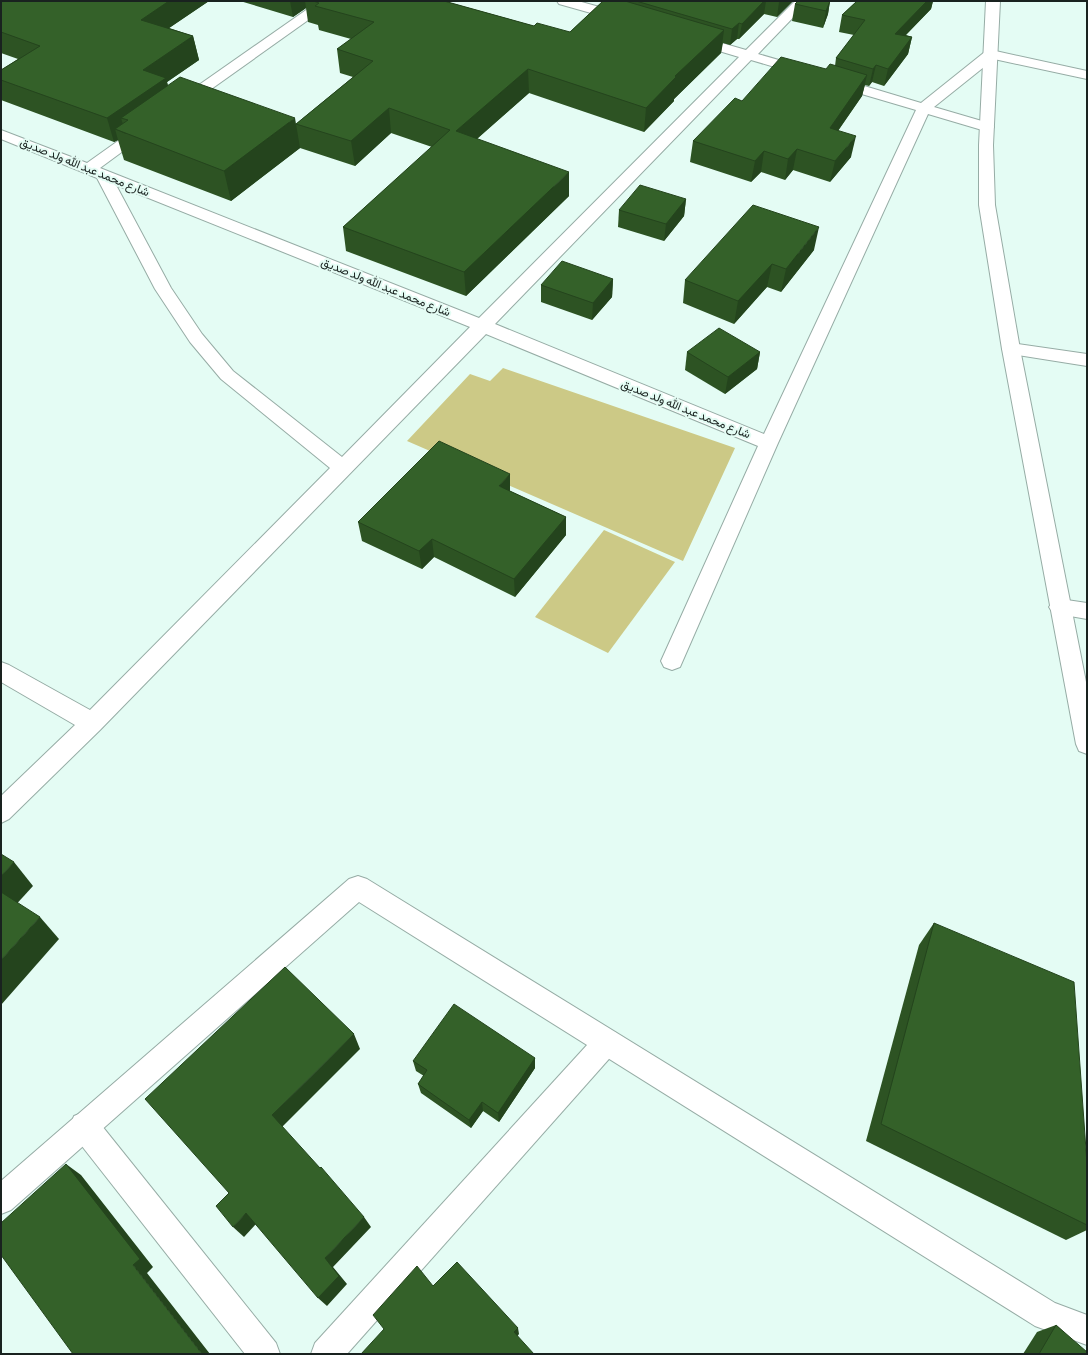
<svg xmlns="http://www.w3.org/2000/svg" width="1088" height="1355" viewBox="0 0 1088 1355" font-family="'Alegreya Sans',Vazirmatn,sans-serif">
<style>
.green{fill:#ccc986}
.lines{fill:none;stroke-linecap:round;stroke-linejoin:round}
.street-casing{stroke:#96aca5;stroke-width:2}
.secondary-casing{stroke:#96aca5;stroke-width:2}
.street{fill:#fff;fill-rule:evenodd}
.secondary{fill:#fff;fill-rule:evenodd}
.wall{fill:#2d5323}
.shaded-wall{fill:#24441d}
.building{fill:#346129;stroke:#24441d}
.labels{text-anchor:middle;dominant-baseline:central;stroke-width:4;stroke-linejoin:round;paint-order:stroke}
.far-street-label{font-size:12px;fill:#19221f;stroke:#e4fcf4}
</style>
<rect width="100%" height="100%" fill="#e4fcf4"/>
<g class="green">
<polygon points="503,368 735,448 683,561 407,441 470,374 490,381"/>
<polygon points="604,530 675,562 608,653 535,617"/>
</g>
<g class="lines">
<g class="street-casing">
<g id="street">
<polygon points="319,1 335,1 186,107 181,108 176,107 174,104 176,101"/>
<polygon points="557,1 578,1 628,15 630,18 628,21 623,22 559,4"/>
<path d="M 795,1 L 809,1 L 758,54 L 810,69 L 812,72 L 810,75 L 805,76 L 751,60 L 495,324 L 764,434 L 916,110 L 831,85 L 829,82 L 831,79 L 836,78 L 841,79 L 921,103 L 986,51 L 991,50 L 1087,71 L 1087,79 L 994,59 L 934,107 L 992,124 L 994,127 L 992,130 L 987,131 L 982,130 L 928,114 L 778,443 L 680,667 L 672,670 L 664,667 L 661,661 L 758,446 L 486,334 L 100,730 L 9,819 L 1,823 L 1,796 L 75,725 L 1,682 L 1,662 L 9,665 L 90,710 L 330,468 L 221,379 L 190,342 L 155,289 L 97,178 L 1,139 L 1,130 L 87,163 L 139,126 L 144,125 L 149,126 L 151,129 L 149,132 L 100,168 L 479,318 L 739,57 L 689,42 L 687,39 L 689,36 L 694,35 L 746,50 ZM 116,185 L 470,327 L 342,457 L 233,371 L 202,334 L 171,288 Z"/>
<polygon points="1011,343 1087,354 1087,366 1005,353 1002,349 1005,345"/>
<polygon points="1060,599 1087,603 1087,619 1053,613 1049,607 1053,601"/>
<polygon points="607,1029 616,1033 620,1042 616,1051 347,1354 311,1354 315,1343 598,1033"/>
<polygon points="84,1112 94,1116 276,1343 280,1354 245,1354 74,1136 70,1126 74,1116"/>
</g>
</g>
<g class="secondary-casing">
<g id="secondary">
<polygon points="986,1 1000,1 993,145 995,205 1020,349 1087,687 1087,754 1079,751 1076,744 1002,349 979,205 979,145"/>
<polygon points="358,876 367,879 1055,1303 1087,1315 1087,1345 1035,1326 359,902 11,1210 1,1214 1,1181 349,879"/>
</g>
</g>
<use href="#street" class="street"/>
<use href="#secondary" class="secondary"/>
</g>
<g class="wall">
<polygon points="1,1 209,1 169,28 193,36 199,60 167,82 168,86 296,124 353,77 340,73 337,49 351,39 319,30 318,25 308,22 306,8 293,17 240,1 444,1 534,26 570,32 603,1 793,1 777,17 764,14 739,39 737,39 730,45 723,43 721,53 674,99 674,101 644,132 529,93 477,139 569,196 466,296 346,251 343,227 432,147 391,133 355,166 300,148 231,201 124,160 118,140 114,142 1,100 1,70 18,59 1,53"/>
<polygon points="798,1 830,1 828,14 823,28 792,21 795,4"/>
<polygon points="857,1 933,1 931,9 906,35 912,37 908,54 884,86 872,82 869,86 865,85 862,96 838,131 851,157 830,182 793,170 785,180 761,172 751,182 690,162 693,141 742,101 835,66 836,58 854,35 839,32 842,15"/>
<polygon points="686,199 684,216 664,241 618,227 619,210"/>
<polygon points="814,250 781,292 767,287 734,324 683,303 685,280"/>
<polygon points="613,279 612,297 592,320 541,302 541,285"/>
<polygon points="687,352 760,352 757,369 725,394 685,370"/>
<polygon points="510,491 566,517 566,535 515,597 434,557 422,569 362,541 358,522"/>
<polygon points="934,923 1087,1164 1087,1230 1066,1240 866,1141 919,945"/>
<polygon points="535,1058 535,1068 499,1122 483,1111 471,1128 421,1093 418,1084 424,1076 416,1071 413,1061"/>
<polygon points="1056,1325 1087,1354 1023,1354 1037,1332"/>
</g>
<g class="shaded-wall">
<polygon points="169,1 209,1 147,43 141,20"/>
<polygon points="290,1 305,1 306,8 293,17"/>
<polygon points="764,1 766,1 764,14 739,39 742,24"/>
<polygon points="780,1 793,1 777,17 779,2"/>
<polygon points="830,1 828,14 823,28 826,11"/>
<polygon points="923,1 933,1 931,9 891,50 895,34"/>
<polygon points="739,23 737,39 730,45 732,29"/>
<polygon points="724,30 721,53 674,99 674,101 644,132 646,108 675,76"/>
<polygon points="193,36 199,60 167,82 172,102 128,120 121,118 126,134 115,129 118,140 114,142 107,118 143,70"/>
<polygon points="912,37 908,54 884,86 888,69"/>
<polygon points="876,65 872,82 869,86 873,69"/>
<polygon points="528,69 529,93 457,156 456,131"/>
<polygon points="867,75 862,96 825,149 830,128"/>
<polygon points="389,108 391,133 355,166 351,141"/>
<polygon points="295,118 300,148 231,201 224,171"/>
<polygon points="856,136 851,157 830,182 835,161"/>
<polygon points="797,149 793,170 785,180 788,159"/>
<polygon points="764,151 761,172 751,182 755,161"/>
<polygon points="569,172 569,196 466,296 464,272"/>
<polygon points="686,199 684,216 664,241 666,224"/>
<polygon points="819,227 814,250 781,292 786,269"/>
<polygon points="772,264 767,287 734,324 738,301"/>
<polygon points="613,279 612,297 592,320 593,303"/>
<polygon points="760,352 757,369 725,394 728,377"/>
<polygon points="510,474 510,493 499,486"/>
<polygon points="566,517 566,535 515,597 514,579"/>
<polygon points="432,539 434,557 422,569 419,551"/>
<polygon points="14,862 33,886 12,909 1,897 1,876"/>
<polygon points="40,917 59,939 1,1005 1,960"/>
<polygon points="354,1034 360,1049 281,1128 272,1115"/>
<polygon points="535,1058 535,1068 499,1122 498,1113"/>
<polygon points="482,1102 483,1111 471,1128 469,1120"/>
<polygon points="66,1164 81,1175 153,1267 147,1273 210,1354 202,1354 133,1265"/>
<polygon points="246,1213 257,1223 244,1237 233,1227"/>
<polygon points="364,1217 371,1227 333,1267 347,1284 327,1306 318,1298 325,1258"/>
<polygon points="518,1328 519,1334 516,1338 514,1332"/>
</g>
<g class="building">
<polygon points="1,1 169,1 141,20 193,36 143,70 166,78 107,118 1,80 1,70 40,46 1,32"/>
<polygon points="313,1 444,1 534,26 537,23 570,32 603,1 625,1 724,30 675,76 676,77 646,108 528,69 456,131 569,172 464,272 343,227 450,130 389,108 351,141 296,124 373,61 337,49 374,22 315,6 319,3"/>
<polygon points="636,1 764,1 742,24 739,23 732,29"/>
<polygon points="798,1 830,1 826,11 795,4"/>
<polygon points="857,1 927,1 895,34 912,37 888,69 876,65 873,69 836,58 865,20 842,15"/>
<polygon points="781,57 826,69 830,64 867,75 830,128 856,136 835,161 797,149 788,159 764,151 755,161 693,141 735,98 742,101"/>
<polygon points="180,77 295,118 224,171 115,129 128,120 121,118"/>
<polygon points="640,185 686,199 666,224 619,210"/>
<polygon points="753,205 819,227 786,269 772,264 738,301 685,280"/>
<polygon points="562,261 613,279 593,303 541,285"/>
<polygon points="719,328 760,352 728,377 687,352"/>
<polygon points="439,441 510,474 499,486 566,517 514,579 432,539 419,551 358,522"/>
<polygon points="1,854 14,862 1,876"/>
<polygon points="1,892 40,917 1,960"/>
<polygon points="934,923 1074,982 1087,1164 1087,1225 881,1124"/>
<polygon points="285,967 354,1034 272,1115 320,1168 321,1167 364,1217 325,1258 339,1276 318,1298 246,1213 233,1227 216,1206 229,1193 145,1099"/>
<polygon points="454,1004 535,1058 498,1113 482,1102 469,1120 418,1084 427,1070 413,1061"/>
<polygon points="66,1164 140,1259 133,1265 202,1354 73,1354 1,1255 1,1223"/>
<polygon points="457,1262 518,1328 514,1332 534,1354 361,1354 384,1329 373,1315 417,1266 433,1286"/>
<polygon points="1056,1325 1087,1352 1087,1354 1039,1354"/>
</g>
<g class="labels">
<g class="far-street-label">
<text transform="translate(85 167) rotate(22)">شارع محمد عبد الله ولد صديق</text>
<text transform="translate(386 287) rotate(22)">شارع محمد عبد الله ولد صديق</text>
<text transform="translate(686 409) rotate(22)">شارع محمد عبد الله ولد صديق</text>
</g>
</g>
<rect width="1088" height="1355" fill="none" stroke="#19221f" stroke-width="4"/>
</svg>
